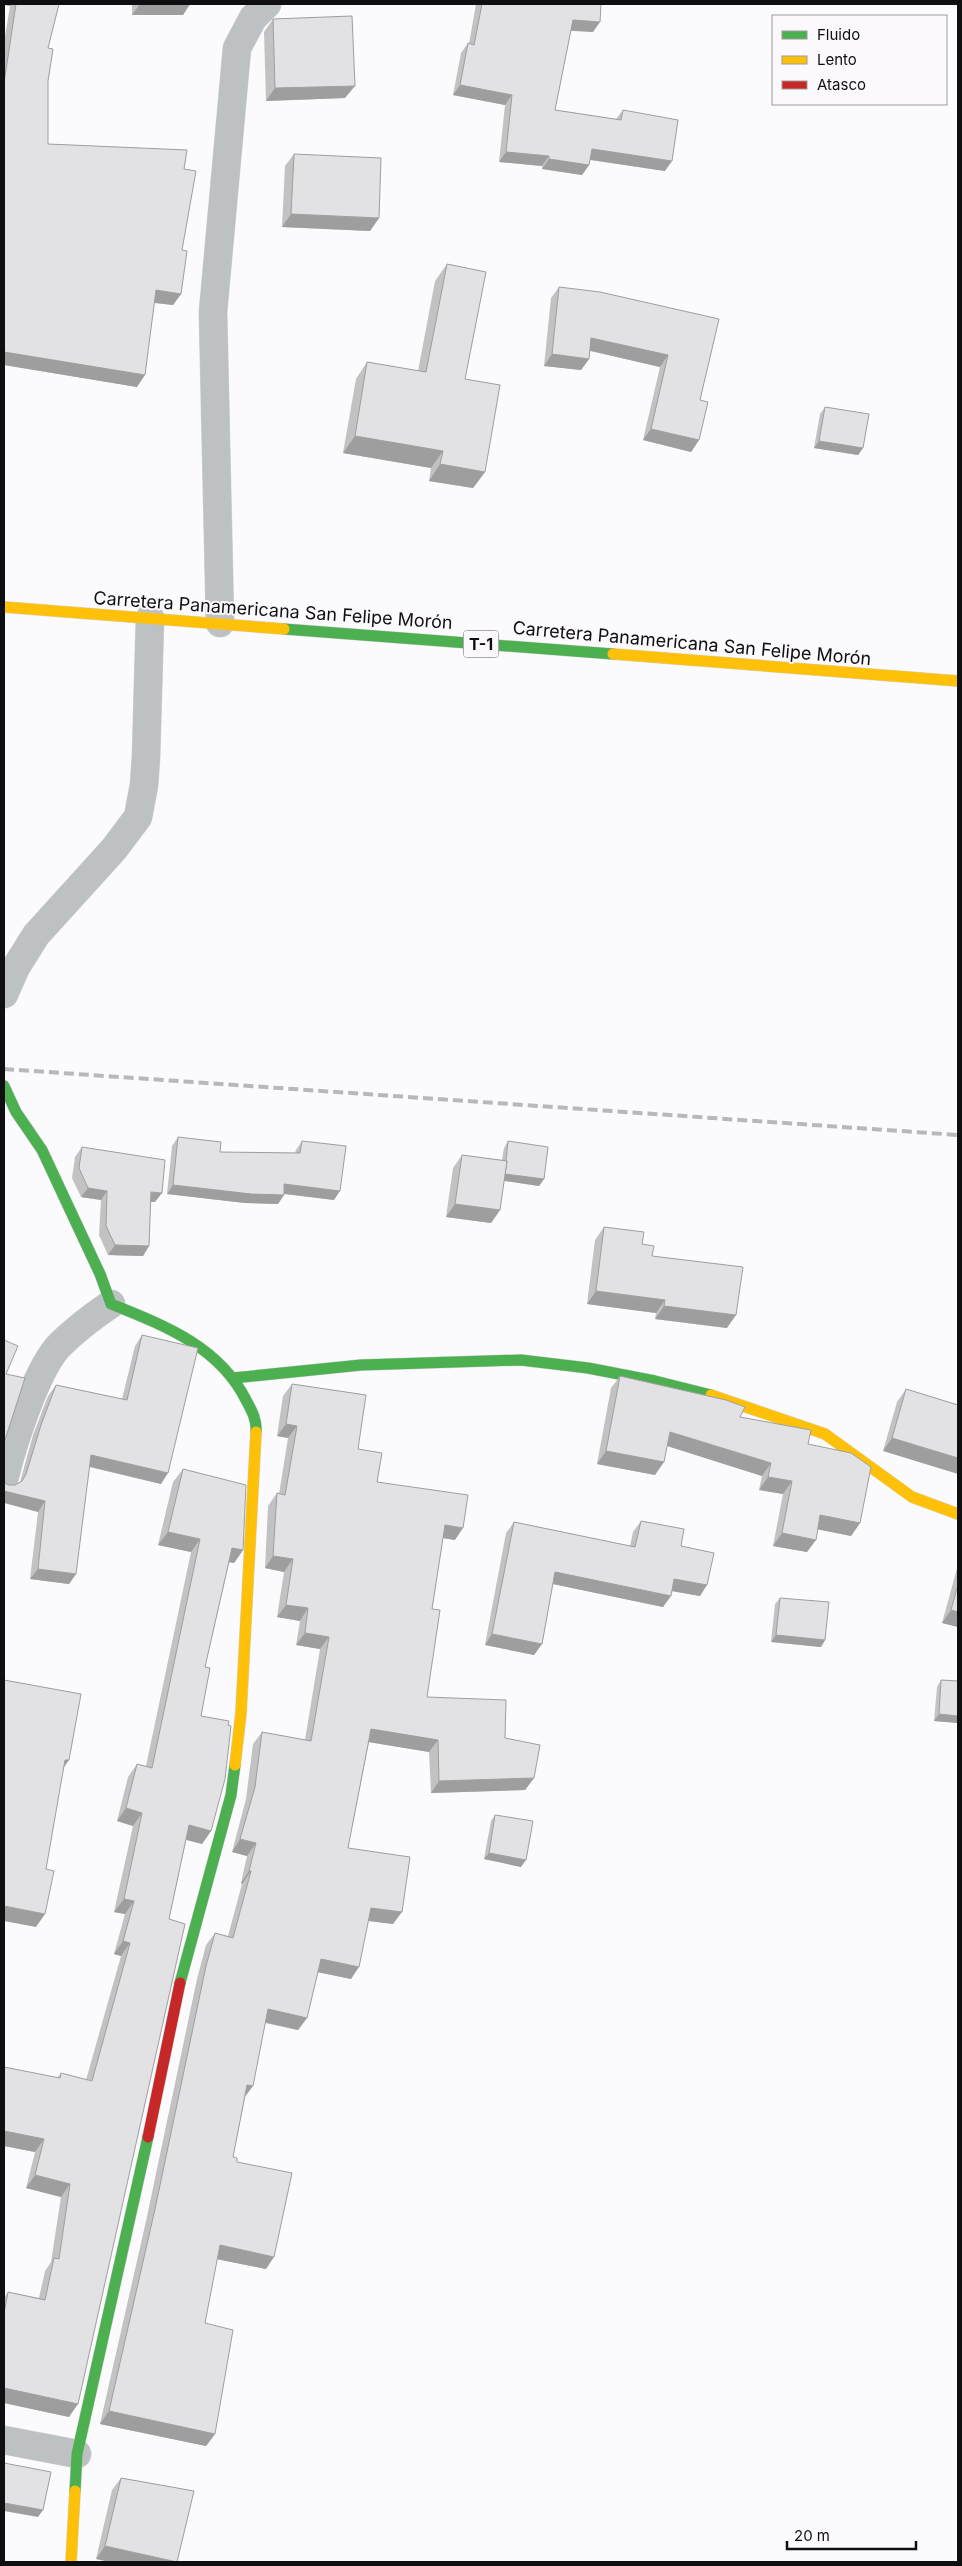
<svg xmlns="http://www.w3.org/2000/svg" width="962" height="2566" viewBox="0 0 962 2566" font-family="Inter,sans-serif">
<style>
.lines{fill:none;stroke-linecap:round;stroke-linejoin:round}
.street-casing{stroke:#d5d4d6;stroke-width:29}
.fast-casing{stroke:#d5d4d6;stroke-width:12}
.slow-casing{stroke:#d5d4d6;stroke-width:12}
.jam-casing{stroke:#d5d4d6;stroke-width:12}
.street{stroke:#bdc1c4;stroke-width:28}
.fast{stroke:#4caf50;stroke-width:11}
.slow{stroke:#ffc107;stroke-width:11}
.jam{stroke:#c62828;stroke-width:11}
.rail{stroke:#b6b8ba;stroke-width:4;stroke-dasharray:10 5;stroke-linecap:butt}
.wall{fill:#c2c2c3}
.shaded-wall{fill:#9e9e9f}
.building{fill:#e2e1e3;stroke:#9e9e9f}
.labels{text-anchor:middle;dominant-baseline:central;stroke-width:4;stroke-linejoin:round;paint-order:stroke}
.shield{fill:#fbf9fd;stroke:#565457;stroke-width:1}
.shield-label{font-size:16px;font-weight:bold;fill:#0f0e10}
.street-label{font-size:18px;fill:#0f0e10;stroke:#fbf9fd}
</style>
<rect width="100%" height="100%" fill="#fbfafc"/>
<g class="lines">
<g class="street-casing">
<g id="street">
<polyline points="220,623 213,312 237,48 253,18 267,4"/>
<polyline points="4,994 16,967 36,935 114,849 138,817 144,785 146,757 150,618"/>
<path d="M 4,1480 C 12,1446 35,1374 57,1348 C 73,1331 92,1317 111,1304"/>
<polyline points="4,2440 77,2454"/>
</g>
</g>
<g class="fast-casing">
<g id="fast">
<polyline points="284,629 613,654"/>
<path d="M 4,1086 L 16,1112 L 42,1150 L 100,1274 L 111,1304 C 163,1325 219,1346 246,1400 C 252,1411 257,1420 256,1432"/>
<polyline points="233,1378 361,1365 521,1360 588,1368 655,1381 711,1395"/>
<polyline points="180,1983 231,1795 235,1765"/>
<polyline points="75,2491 77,2454 148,2137"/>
</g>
</g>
<g class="slow-casing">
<g id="slow">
<polyline points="4,607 284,629"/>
<polyline points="613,654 958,681"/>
<polyline points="711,1395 825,1434 912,1497 958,1514"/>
<polyline points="235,1765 241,1713 256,1432"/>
<polyline points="71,2562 75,2491"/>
</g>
</g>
<g class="jam-casing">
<polyline id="jam" points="148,2137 180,1983"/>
</g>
<use href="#street" class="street"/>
<use href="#fast" class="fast"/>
<use href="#slow" class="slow"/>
<use href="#jam" class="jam"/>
<polyline class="rail" points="4,1069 958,1135"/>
</g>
<g class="wall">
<polygon points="4,4 59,4 48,48 48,144 184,169 181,294 173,305 154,303 137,387 4,365 4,43 10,6"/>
<polygon points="132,4 190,4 183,15 132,15"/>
<polygon points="476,4 601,4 593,32 571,31 555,110 616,119 623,110 665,171 590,160 589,165 582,175 542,169 542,166 499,162 505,105 453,95 461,53 468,43 469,44"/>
<polygon points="273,19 345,98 266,101 264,32"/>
<polygon points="294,154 379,218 370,231 282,227 285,166"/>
<polygon points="447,264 465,379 485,472 473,488 429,481 431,468 343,453 356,379 367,362 418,371 435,281"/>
<polygon points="559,287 719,319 700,400 699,440 691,452 643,440 660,367 590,351 589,359 581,370 544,366 551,298"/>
<polygon points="825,407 863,448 858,455 814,448 820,414"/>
<polygon points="178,1137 220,1152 295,1153 296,1150 302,1141 334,1200 284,1194 278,1204 245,1203 167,1194 172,1146"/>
<polygon points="508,1141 544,1179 539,1186 504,1181 500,1210 491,1223 446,1217 453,1168 462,1155 502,1160 504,1148"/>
<polygon points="82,1147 155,1202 150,1202 149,1246 143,1256 108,1255 99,1235 101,1200 81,1197 72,1178 75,1157"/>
<polygon points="604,1227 642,1244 652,1256 727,1328 655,1319 656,1313 587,1304 595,1240"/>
<polygon points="142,1335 161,1484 89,1467 76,1574 69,1584 30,1579 38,1512 8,1485 15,1485 20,1482 33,1435 48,1396 56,1385 122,1399 135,1346"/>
<polygon points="620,1376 740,1417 808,1444 860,1523 851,1536 818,1529 807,1552 773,1546 783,1494 759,1490 762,1476 667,1446 655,1475 597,1464 611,1388"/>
<polygon points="292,1384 358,1449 377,1482 455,1540 443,1538 432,1609 427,1697 505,1738 534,1778 525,1790 431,1793 429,1752 369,1742 348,1848 393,1924 368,1921 351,1979 318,1972 307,2018 298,2030 265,2023 245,2097 233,2157 237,2162 266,2269 217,2259 205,2323 215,2434 206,2446 100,2424 146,2221 197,1979 206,1945 215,1933 228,1936 242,1884 241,1883 247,1856 232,1852 246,1799 253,1744 262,1732 305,1740 320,1649 296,1645 300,1621 277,1617 284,1572 265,1568 268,1506 277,1493 279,1494 288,1438 277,1436 283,1396"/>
<polygon points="906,1389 958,1405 883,1451 897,1402"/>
<polygon points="183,1469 243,1550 234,1563 229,1562 205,1667 201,1716 211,1831 202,1844 186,1840 169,1919 69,2417 4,2403 4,2298 8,2292 39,2298 45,2271 51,2262 61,2197 26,2188 35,2152 4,2146 4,2067 57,2078 61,2073 86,2080 121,1956 114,1954 125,1914 114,1912 133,1826 117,1821 128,1777 137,1764 146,1766 191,1552 158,1545 173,1482"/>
<polygon points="641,1521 681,1546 700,1596 672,1591 663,1607 553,1584 542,1644 534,1655 485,1645 506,1533 514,1522 630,1546 633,1532"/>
<polygon points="958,1565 958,1627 942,1623"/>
<polygon points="780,1598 825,1640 821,1647 771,1642 775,1604"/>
<polygon points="941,1680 958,1681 958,1723 934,1721 937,1687"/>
<polygon points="495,1815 521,1867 484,1859 491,1821"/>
<polygon points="121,2478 194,2491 96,2559 112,2490"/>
</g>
<g class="shaded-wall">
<polygon points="4,4 11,4 10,6 4,5"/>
<polygon points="140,4 190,4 183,15 132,15"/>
<polygon points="573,20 600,22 593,32 566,30"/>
<polygon points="460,85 512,95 505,105 453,95"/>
<polygon points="355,86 345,98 266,101 275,88"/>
<polygon points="592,149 672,161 665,171 585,159"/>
<polygon points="506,152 549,156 542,166 499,162"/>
<polygon points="549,159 589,165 582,175 542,169"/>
<polygon points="291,214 379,218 370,231 282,227"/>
<polygon points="156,290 181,294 173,305 148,302"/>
<polygon points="591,338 668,355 660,367 583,349"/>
<polygon points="4,352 145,375 137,387 4,365"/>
<polygon points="552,354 589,359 581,370 544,366"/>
<polygon points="651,429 699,440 691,452 643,440"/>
<polygon points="355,436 443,451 431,468 343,453"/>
<polygon points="819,441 863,448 858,455 814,448"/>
<polygon points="440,464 485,472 473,488 429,481"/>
<polygon points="504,1174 544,1179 539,1186 499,1180"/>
<polygon points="284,1184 340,1191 334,1200 278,1193"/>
<polygon points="173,1185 284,1195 278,1204 245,1203 167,1194"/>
<polygon points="88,1188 107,1191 101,1200 81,1197"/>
<polygon points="151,1192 162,1193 155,1202 144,1201"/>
<polygon points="455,1204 500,1210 491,1223 446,1217"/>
<polygon points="115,1245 149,1246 143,1256 108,1255"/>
<polygon points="596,1291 665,1300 656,1313 587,1304"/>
<polygon points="664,1306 736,1315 727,1328 655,1319"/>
<polygon points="286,1424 297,1426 288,1438 277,1436"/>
<polygon points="670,1432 771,1463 762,1476 661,1444"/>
<polygon points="892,1438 958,1458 958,1474 883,1451"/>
<polygon points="606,1451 664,1462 655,1475 597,1464"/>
<polygon points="91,1455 168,1473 161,1484 83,1465"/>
<polygon points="768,1477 792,1481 783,1494 759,1490"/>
<polygon points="4,1491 45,1501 38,1512 4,1503"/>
<polygon points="820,1515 860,1523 851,1536 811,1528"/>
<polygon points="445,1525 463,1528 455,1540 436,1537"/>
<polygon points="168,1532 200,1539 191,1552 158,1545"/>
<polygon points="782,1533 816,1540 807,1552 773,1546"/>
<polygon points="232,1548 243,1550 234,1563 223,1561"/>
<polygon points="273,1556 293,1559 284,1572 265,1568"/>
<polygon points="38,1569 76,1574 69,1584 30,1579"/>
<polygon points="555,1572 671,1596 663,1607 548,1583"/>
<polygon points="674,1579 707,1585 700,1596 666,1590"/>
<polygon points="286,1605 308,1608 300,1621 277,1617"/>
<polygon points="951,1610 958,1612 958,1627 942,1623"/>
<polygon points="305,1633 329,1637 320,1649 296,1645"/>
<polygon points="492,1634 542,1644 534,1655 485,1645"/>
<polygon points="776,1635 825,1640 821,1647 771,1642"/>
<polygon points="939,1714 958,1716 958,1723 934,1721"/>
<polygon points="371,1729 438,1740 429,1752 362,1741"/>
<polygon points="65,1760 69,1760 60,1773"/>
<polygon points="534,1778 525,1790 431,1793 439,1781"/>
<polygon points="126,1808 142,1813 133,1826 117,1821"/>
<polygon points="189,1825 211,1831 202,1844 180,1838"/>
<polygon points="240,1839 256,1843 247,1856 232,1852"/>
<polygon points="489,1853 526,1860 521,1867 484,1859"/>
<polygon points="249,1871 251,1871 242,1884 241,1883"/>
<polygon points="124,1899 134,1901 125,1914 114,1912"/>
<polygon points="4,1906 45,1914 36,1927 4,1921"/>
<polygon points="371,1908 402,1912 393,1924 362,1920"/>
<polygon points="123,1941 130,1943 121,1956 114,1954"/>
<polygon points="321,1959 359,1967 351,1979 312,1971"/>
<polygon points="268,2009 307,2018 298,2030 259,2021"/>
<polygon points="247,2085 253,2086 244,2098"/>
<polygon points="4,2131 44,2139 35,2152 4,2146"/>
<polygon points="35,2175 70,2184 61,2197 26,2188"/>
<polygon points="220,2245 274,2257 266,2269 211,2258"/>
<polygon points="4,2388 78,2404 69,2417 4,2403"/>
<polygon points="109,2411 215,2434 206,2446 100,2424"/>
<polygon points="4,2503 43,2510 38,2517 4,2511"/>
<polygon points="105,2546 177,2562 109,2562 96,2559"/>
</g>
<g class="building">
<polygon points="16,4 59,4 48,48 53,49 48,81 48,144 187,150 184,169 196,171 182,250 187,251 181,294 156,290 145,375 4,352 4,83"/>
<polygon points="482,4 601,4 600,22 573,20 555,110 621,120 623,110 678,120 672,161 592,149 589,165 549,159 549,156 506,152 512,95 460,85 468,43 474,45"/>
<polygon points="352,16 355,86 275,88 273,19"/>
<polygon points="294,154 381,158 379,218 291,214"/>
<polygon points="447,264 486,272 465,379 500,385 485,472 440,464 443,451 355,436 367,362 426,372"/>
<polygon points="559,287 600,292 719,319 700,400 708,402 699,440 651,429 668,355 591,338 589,359 552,354"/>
<polygon points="825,407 869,414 863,448 819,441"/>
<polygon points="178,1137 221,1142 220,1152 300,1153 302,1141 346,1146 340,1191 284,1184 284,1195 251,1194 173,1185"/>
<polygon points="508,1141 548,1147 544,1179 505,1174 507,1161 506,1161"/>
<polygon points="82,1147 165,1160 162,1193 151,1192 149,1246 115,1245 106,1226 107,1191 88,1188 79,1168"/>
<polygon points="462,1155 507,1161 500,1210 455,1204"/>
<polygon points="604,1227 644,1232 642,1244 654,1246 652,1256 743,1267 736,1315 664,1306 665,1300 596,1291"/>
<polygon points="142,1335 198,1348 168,1473 91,1455 76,1574 38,1569 45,1501 4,1491 4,1482 8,1485 15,1485 22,1481 26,1474 41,1425 56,1385 127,1400"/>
<polygon points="4,1340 18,1346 6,1374 25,1378 4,1443"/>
<polygon points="620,1376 726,1400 745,1407 740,1417 811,1430 808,1444 851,1453 871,1467 860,1523 820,1515 816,1540 782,1533 792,1481 768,1477 771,1463 670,1432 664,1462 606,1451"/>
<polygon points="292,1384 366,1395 358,1449 382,1453 377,1482 468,1495 463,1528 445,1525 432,1609 440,1610 427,1697 506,1700 505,1738 540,1745 534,1778 439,1781 438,1740 371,1729 348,1848 410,1857 402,1912 371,1908 359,1967 321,1959 307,2018 268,2009 253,2086 247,2085 233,2157 237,2158 237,2162 292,2173 274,2257 220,2245 205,2323 233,2330 215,2434 109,2411 155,2209 206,1966 215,1933 233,1938 251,1871 249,1871 256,1843 240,1839 255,1787 262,1732 311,1741 329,1637 305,1633 308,1608 286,1605 293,1559 273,1556 277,1493 285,1495 297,1426 286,1424"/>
<polygon points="906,1389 958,1405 958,1458 892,1438"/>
<polygon points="183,1469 246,1485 243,1550 232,1548 205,1667 210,1668 201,1716 229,1721 228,1725 231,1726 225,1779 211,1831 189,1825 169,1919 185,1924 78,2404 4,2388 4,2313 8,2292 45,2300 54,2258 59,2259 70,2184 35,2175 44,2139 4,2131 4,2067 60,2078 61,2073 92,2081 130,1943 123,1941 134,1901 124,1899 142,1813 126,1808 137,1764 152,1768 200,1539 168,1532"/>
<polygon points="641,1521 684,1529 681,1546 714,1553 707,1585 674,1579 671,1596 555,1572 542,1644 492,1634 514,1522 635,1547"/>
<polygon points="958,1585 958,1612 951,1610"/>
<polygon points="780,1598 829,1602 825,1640 776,1635"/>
<polygon points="4,1680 81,1694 69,1760 65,1760 46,1869 54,1871 45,1914 4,1906"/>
<polygon points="941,1680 958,1681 958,1716 939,1714"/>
<polygon points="495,1815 533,1821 526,1860 489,1853"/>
<polygon points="4,2463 51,2472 43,2510 4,2503"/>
<polygon points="121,2478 194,2491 177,2562 105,2546"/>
</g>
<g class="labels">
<rect class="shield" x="463.5" y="630.5" width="35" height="27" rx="4"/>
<g class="shield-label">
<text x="481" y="644">T-1</text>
</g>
<g class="street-label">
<text transform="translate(273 610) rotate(4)">Carretera Panamericana San Felipe Morón</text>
<text transform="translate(692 643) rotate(5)">Carretera Panamericana San Felipe Morón</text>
</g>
</g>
<rect width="962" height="2566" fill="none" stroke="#0f0e10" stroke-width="10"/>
<rect x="772" y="15" width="175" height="90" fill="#fbf9fd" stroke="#9d9b9e"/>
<rect x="782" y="31" width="25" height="8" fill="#4caf50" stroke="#9d9b9e"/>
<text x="817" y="40" font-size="15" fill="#0f0e10">Fluido</text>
<rect x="782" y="56" width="25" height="8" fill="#ffc107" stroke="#9d9b9e"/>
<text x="817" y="65" font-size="15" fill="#0f0e10">Lento</text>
<rect x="782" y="81" width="25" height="8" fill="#c62828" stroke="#9d9b9e"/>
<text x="817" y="90" font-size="15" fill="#0f0e10">Atasco</text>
<path d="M787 2541v8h129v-8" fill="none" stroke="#0f0e10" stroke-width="2.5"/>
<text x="794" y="2541" font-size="15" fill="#0f0e10" stroke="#fbf9fd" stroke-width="4" paint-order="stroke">20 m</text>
</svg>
